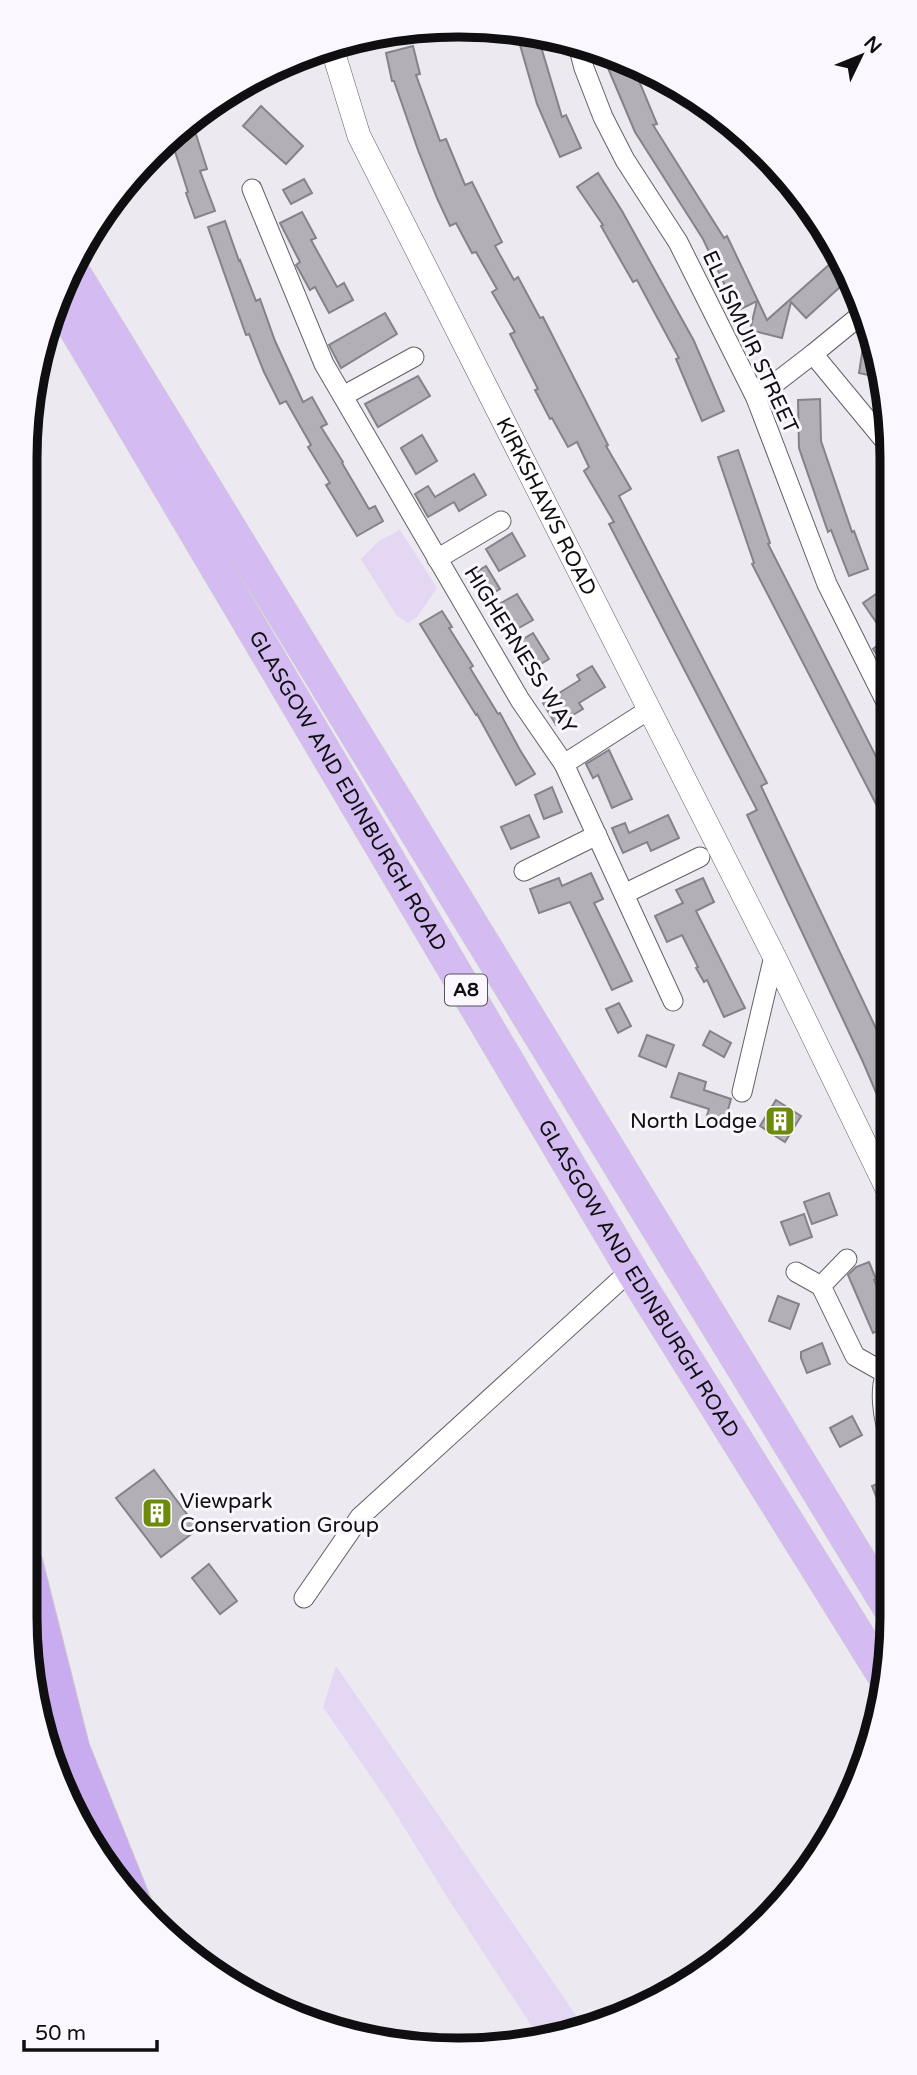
<svg xmlns="http://www.w3.org/2000/svg" width="917" height="2075" viewBox="0 0 917 2075" font-family="'Varela Round',sans-serif">
<style>
.green{fill:#e3d7f4}
.building{fill:#b2afb6;stroke:#858289;stroke-width:2}
.lines{fill:none;stroke-linecap:round;stroke-linejoin:round}
.minor-casing{stroke:#636167;stroke-width:21}
.tertiary-casing{stroke:#636167;stroke-width:24}
.trunk-casing{stroke:#cacaca;stroke-width:33}
.motorway-casing{stroke:#cacaca;stroke-width:37}
.minor{stroke:#fff;stroke-width:19}
.tertiary{stroke:#fff;stroke-width:23}
.trunk{stroke:#d4bcf3;stroke-width:32}
.motorway{stroke:#c9acf0;stroke-width:35}
.labels{text-anchor:middle;dominant-baseline:central;stroke-width:6;stroke-linejoin:round;paint-order:stroke}
.shield{fill:#faf7fe;stroke:#565457;stroke-width:2}
.shield-label{font-size:19px;font-weight:bold;fill:#0f0e10}
.street-label{font-size:21px;fill:#0f0e10;stroke:#faf7fe}
.poi-label{font-size:21px;fill:#0f0e10;stroke:#faf7fe;text-anchor:end}
.rim{fill:none;stroke:#0f0e10;stroke-width:9}
</style>
<rect width="100%" height="100%" fill="#ece9f1"/>
<g class="green">
<polygon points="400,530 437,588 417,617 408,623 397,616 361,559 379,541"/>
<polygon points="336,1666 584,2027 542,2042 449,1900 389,1803 323,1707"/>
</g>
<g class="building">
<polygon points="539,40 562,117 566,115 581,148 560,157 537,104 520,45"/>
<polygon points="413,46 420,74 416,75 440,141 446,139 465,185 472,182 502,242 495,246 514,280 518,277 540,318 543,317 608,445 606,446 631,489 619,496 767,783 761,786 891,1060 891,1097 880,1102 863,1062 747,815 757,810 609,524 614,522 584,471 589,467 577,442 568,447 552,418 550,419 535,390 538,389 510,334 515,332 492,292 497,289 476,252 472,253 456,223 450,226 437,198 418,150 394,81 392,81 386,53"/>
<polygon points="616,57 632,64 657,124 653,125 724,238 727,236 767,320 840,255 848,267 851,277 806,318 791,302 782,338 750,330 757,301 737,311 703,239 635,132 605,61"/>
<polygon points="261,106 303,146 286,164 243,126"/>
<polygon points="193,125 207,169 200,171 215,211 195,218 186,193 188,192 172,142"/>
<polygon points="598,173 622,211 694,341 724,411 702,421 676,359 679,358 637,280 633,282 601,226 603,225 577,187"/>
<polygon points="304,179 312,193 291,204 283,190"/>
<polygon points="302,212 316,238 311,240 337,287 344,283 353,300 329,313 315,287 310,290 299,270 296,265 300,262 280,223"/>
<polygon points="225,221 239,261 240,260 256,301 260,299 275,341 303,402 312,397 327,424 321,427 343,462 342,463 369,509 375,506 383,521 357,536 326,485 330,483 308,447 311,445 286,401 280,404 264,372 249,334 246,335 208,227"/>
<polygon points="385,313 397,334 341,368 329,345"/>
<polygon points="866,327 882,378 859,373"/>
<polygon points="418,376 430,396 378,427 365,404"/>
<polygon points="820,399 821,441 852,532 854,531 868,569 849,576 831,530 828,532 799,448 798,400"/>
<polygon points="422,435 437,461 416,474 401,448"/>
<polygon points="738,450 770,543 768,544 890,784 890,831 752,564 754,563 718,457"/>
<polygon points="474,474 486,495 459,511 454,502 428,517 415,494 428,486 435,497"/>
<polygon points="512,533 525,556 499,571 486,549"/>
<polygon points="486,566 500,589 485,598 471,575"/>
<polygon points="882,590 889,600 890,673 873,649 887,638 863,603"/>
<polygon points="517,594 533,620 517,629 501,603"/>
<polygon points="442,611 452,627 449,628 473,666 470,668 498,714 500,713 520,750 535,774 516,785 477,714 476,715 420,624"/>
<polygon points="533,633 549,659 531,670 515,644"/>
<polygon points="592,666 605,687 579,703 583,709 556,725 543,703 580,680 577,675"/>
<polygon points="609,750 632,799 612,808 598,775 593,778 586,764"/>
<polygon points="552,787 562,812 544,819 535,795"/>
<polygon points="529,815 539,837 511,849 501,827"/>
<polygon points="668,815 679,838 651,851 647,842 623,853 612,828 625,823 629,833"/>
<polygon points="591,873 603,899 594,903 632,981 612,990 570,902 539,913 530,889 559,878 562,886"/>
<polygon points="703,878 714,902 696,911 745,1008 724,1017 707,980 704,982 696,968 698,967 682,935 667,942 655,916 683,903 676,890"/>
<polygon points="619,1003 631,1026 618,1033 606,1009"/>
<polygon points="710,1031 731,1043 724,1057 703,1045"/>
<polygon points="647,1035 674,1045 666,1067 639,1056"/>
<polygon points="679,1073 706,1082 704,1090 731,1099 724,1124 706,1119 709,1109 671,1097"/>
<polygon points="776,1100 801,1116 785,1142 760,1126"/>
<polygon points="829,1193 837,1215 812,1224 804,1202"/>
<polygon points="804,1214 812,1237 790,1245 781,1222"/>
<polygon points="869,1262 876,1279 874,1280 892,1318 892,1324 873,1333 848,1275 856,1267"/>
<polygon points="778,1296 799,1304 790,1329 769,1321"/>
<polygon points="822,1343 830,1364 807,1373 801,1358 801,1352"/>
<polygon points="852,1416 862,1435 840,1447 830,1428"/>
<polygon points="154,1470 198,1529 161,1557 116,1498"/>
<polygon points="887,1480 892,1492 891,1534 872,1486"/>
<polygon points="209,1564 237,1601 220,1614 192,1578"/>
</g>
<g class="lines">
<g class="minor-casing">
<g id="minor">
<polyline points="578,45 584,68 603,117 625,160 678,242 756,398 827,584 890,710"/>
<polyline points="252,189 324,364 520,700 564,764"/>
<polyline points="813,354 889,446"/>
<polyline points="343,396 414,357"/>
<polyline points="756,398 813,354 862,314"/>
<polyline points="437,559 501,521"/>
<polyline points="650,709 564,764 673,1001"/>
<polyline points="524,871 597,835"/>
<polyline points="624,894 700,857"/>
<polyline points="742,1092 774,956"/>
<polyline points="847,1259 821,1286 855,1356 885,1373"/>
<polyline points="796,1272 821,1286"/>
<path d="M 891,1365 C 876,1383 883,1422 892,1442"/>
<polyline points="304,1598 360,1517 619,1281 633,1273"/>
</g>
</g>
<g class="tertiary-casing">
<g id="tertiary">
<path id="s1" d="M 333,51 L 359,136 L 774,956 L 891,1197"/>
</g>
</g>
<g class="trunk-casing">
<g id="trunk">
<polyline points="74,272 892,1613"/>
<path id="s2" d="M 58,300 L 633,1273 L 883,1675"/>
</g>
</g>
<g class="motorway-casing">
<polyline id="motorway" points="25,1563 72,1749 134,1904"/>
</g>
<use href="#minor" class="minor"/>
<use href="#tertiary" class="tertiary"/>
<use href="#trunk" class="trunk"/>
<use href="#motorway" class="motorway"/>
</g>
<defs>
<g id="building-square" transform="scale(1.575)"><rect x="-9" y="-9" width="18" height="18" rx="4" fill="#6d8b0b" stroke="#faf7fe"/><path d="M-4-6H4V6H1V3H-1V6H-4ZM-2.5-4.3h1.7v1.8h-1.7ZM.8-4.3h1.7v1.8H.8ZM-2.5-1h1.7V.8h-1.7ZM.8-1h1.7V.8H.8Z" fill="#fff"/></g>
</defs>
<g fill-rule="evenodd">
<use href="#building-square" x="780" y="1121"/>
<use href="#building-square" x="157" y="1513"/>
</g>
<g class="labels">
<rect class="shield" x="445" y="974.5" width="42" height="31" rx="5"/>
<g class="shield-label">
<text x="466" y="990">A8</text>
</g>
<g class="street-label">
<text transform="translate(750 342) rotate(65)">ELLISMUIR STREET</text>
<text stroke="none"><textPath href="#s1" startOffset="504">KIRKSHAWS ROAD</textPath></text>
<text transform="translate(520 650) rotate(58)">HIGHERNESS WAY</text>
<text stroke="none"><textPath href="#s2" startOffset="570">GLASGOW AND EDINBURGH ROAD</textPath></text>
<text stroke="none"><textPath href="#s2" startOffset="1138">GLASGOW AND EDINBURGH ROAD</textPath></text>
</g>
<g class="poi-label">
<text x="757" y="1121">North Lodge</text>
<text x="180" y="1501" text-anchor="start">Viewpark<tspan x="180" dy="24">Conservation Group</tspan></text>
</g>
</g>
<path d="M0 0H917V2075H0ZM458 37H459A421 421 0 0 1 880 458V1617A421 421 0 0 1 459 2038H458A421 421 0 0 1 37 1617V458A421 421 0 0 1 458 37Z" fill="#faf7fe" fill-rule="evenodd"/>
<path class="rim" d="M458 37H459A421 421 0 0 1 880 458V1617A421 421 0 0 1 459 2038H458A421 421 0 0 1 37 1617V458A421 421 0 0 1 458 37Z"/>
<g transform="translate(861 56) rotate(47)" stroke="#faf7fe" stroke-width="5" paint-order="stroke">
<path d="M0-5L12 26L0 18L-12 26Z" fill="#0f0e10"/>
<text y="-10" font-size="19" font-weight="bold" text-anchor="middle" fill="#0f0e10">N</text>
</g>
<path d="M24 2040v10h133v-10" fill="none" stroke="#0f0e10" stroke-width="3.5"/>
<text x="35" y="2040" font-size="21" fill="#0f0e10" stroke="#faf7fe" stroke-width="5" paint-order="stroke">50 m</text>
</svg>
